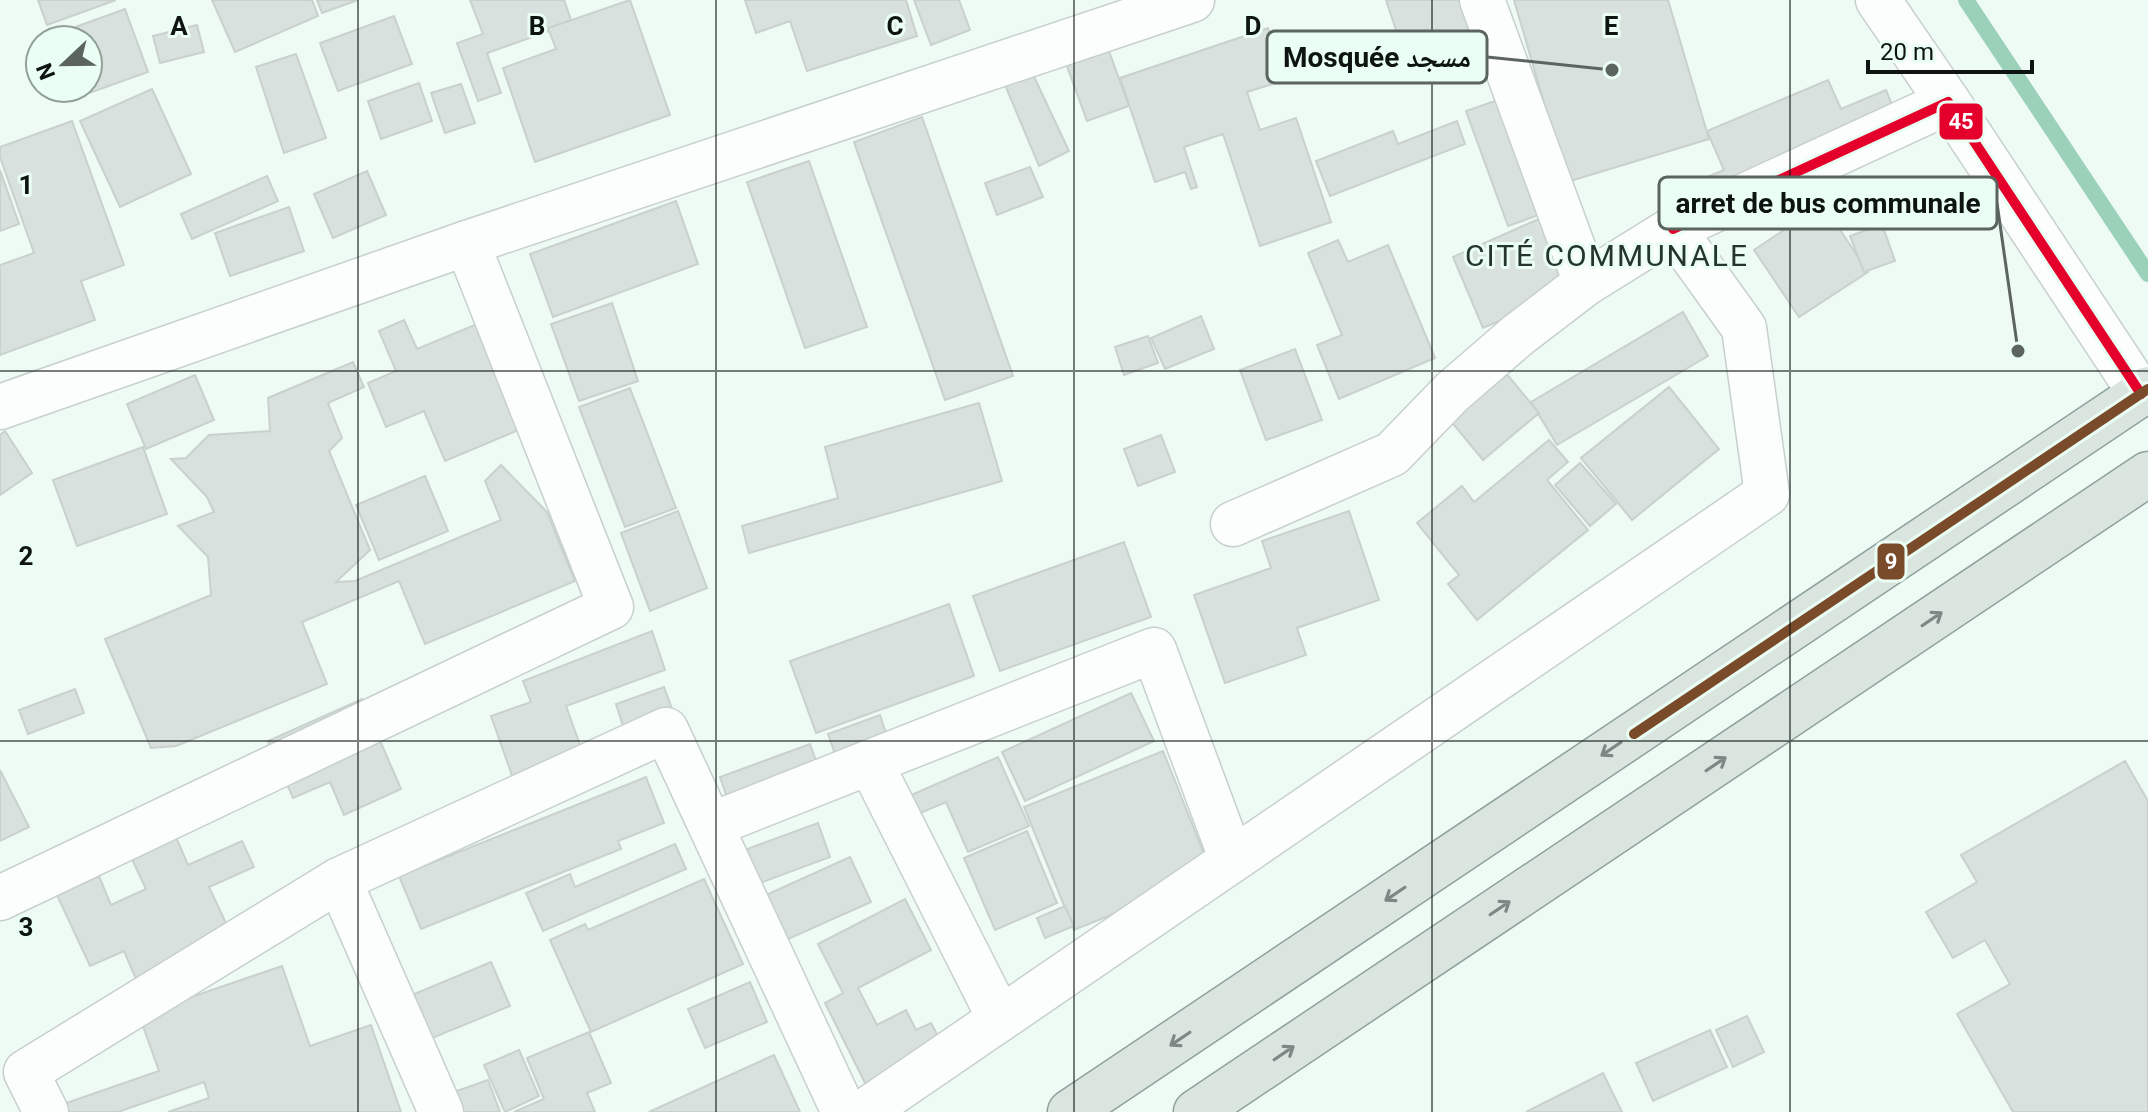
<svg xmlns="http://www.w3.org/2000/svg" width="2148" height="1112" viewBox="0 0 2148 1112" font-family="Roboto,'Noto Naskh Arabic',sans-serif">
<style>
.lines{fill:none;stroke-linecap:round;stroke-linejoin:round}
.stream{stroke:#9bd1b9;stroke-width:16}
.building{fill:#d8e1dd;stroke:#c9d1cd;stroke-width:2}
.minor-casing{stroke:#c7d0cc;stroke-width:47}
.major-casing{stroke:#8ca29a;stroke-width:47}
.minor{stroke:#fcfefd;stroke-width:44}
.major{stroke:#dae5e0;stroke-width:44}
.bus-1-casing{stroke:#eafef4;stroke-width:16}
.bus-2-casing{stroke:#eafef4;stroke-width:16}
.bus-1{stroke:#e4002b;stroke-width:10}
.bus-2{stroke:#7a4b2a;stroke-width:10}
.oneway{stroke:#7e8783}
.grid{fill:none;stroke:#0d1411;stroke-width:2;stroke-opacity:0.55}
.labels{text-anchor:middle;dominant-baseline:central;stroke-width:6;stroke-linejoin:round;paint-order:stroke}
.quarter-label{font-size:30px;letter-spacing:2px;fill:#25352e;stroke:#eafef4}
.grid-label{font-size:26px;text-anchor:middle;font-weight:bold;fill:#0d1411;stroke:#eafef4;stroke-width:6;stroke-linejoin:round;paint-order:stroke}
.leader{fill:none;stroke:#5c6460;stroke-width:3}
.callout-dot{fill:#5c6460;stroke:#eafef4;stroke-width:3}
.callout{fill:#eafef4;stroke:#5c6460;stroke-width:3}
.callout-label{font-size:28px;text-anchor:middle;font-weight:bold;fill:#0d1411}
.line-badge{stroke:#eafef4;stroke-width:3}
.badge-label{font-size:22px;text-anchor:middle;font-weight:bold;fill:#fff}
</style>
<rect width="100%" height="100%" fill="#eefaf4"/>
<g class="lines">
<polyline class="stream" points="1966,0 2148,274"/>
</g>
<g class="building">
<polygon points="38,0 116,0 47,25"/>
<polygon points="212,0 312,0 318,16 235,52"/>
<polygon points="317,0 358,0 322,13"/>
<polygon points="470,0 564,0 572,23 487,53 501,93 478,101 457,43 483,34"/>
<polygon points="630,0 670,115 535,162 503,68 556,49 548,28"/>
<polygon points="745,0 906,0 917,36 807,71 790,21 756,33"/>
<polygon points="914,0 959,0 970,30 931,45"/>
<polygon points="1386,0 1486,0 1494,24 1404,54"/>
<polygon points="1514,0 1668,0 1709,139 1567,182"/>
<polygon points="125,9 148,72 67,101 63,88 88,88 88,40 45,38"/>
<polygon points="394,16 412,64 338,91 320,43"/>
<polygon points="197,25 204,52 160,63 153,36"/>
<polygon points="1268,28 1286,80 1247,92 1260,130 1296,118 1331,222 1260,246 1223,134 1184,147 1197,187 1191,189 1185,172 1155,182 1120,78"/>
<polygon points="1102,32 1129,106 1087,121 1060,47"/>
<polygon points="296,54 326,138 284,153 256,67"/>
<polygon points="1030,68 1069,151 1039,166 1003,80"/>
<polygon points="1828,80 1841,109 1886,90 1895,112 1707,192 1702,179 1724,170 1707,131"/>
<polygon points="419,83 432,121 381,139 368,101"/>
<polygon points="461,84 475,123 445,133 431,93"/>
<polygon points="152,89 191,174 120,207 80,121"/>
<polygon points="1509,96 1550,211 1508,226 1466,111"/>
<polygon points="922,117 1013,376 945,400 854,142"/>
<polygon points="72,121 124,265 81,281 95,320 0,355 0,265 34,253 0,157 0,147"/>
<polygon points="1457,121 1465,144 1330,196 1316,161 1393,131 1398,144"/>
<polygon points="809,161 867,327 805,348 747,182"/>
<polygon points="1030,167 1043,197 997,215 985,183"/>
<polygon points="0,170 19,224 0,231"/>
<polygon points="367,171 386,215 333,238 314,194"/>
<polygon points="267,176 278,201 192,239 181,214"/>
<polygon points="676,201 698,264 553,317 530,254"/>
<polygon points="1823,204 1868,272 1799,317 1754,250"/>
<polygon points="289,207 304,251 230,276 215,233"/>
<polygon points="1541,218 1572,289 1483,328 1453,257"/>
<polygon points="1882,224 1895,261 1864,272 1850,236"/>
<polygon points="1338,240 1348,262 1388,245 1435,358 1339,399 1317,345 1342,335 1308,253"/>
<polygon points="612,303 638,381 579,401 551,324"/>
<polygon points="1683,312 1708,356 1557,445 1531,402"/>
<polygon points="1201,316 1214,349 1165,369 1151,338"/>
<polygon points="404,320 417,349 477,324 521,429 445,461 424,411 386,427 368,383 396,371 379,331"/>
<polygon points="1148,336 1158,363 1124,375 1115,347"/>
<polygon points="1295,349 1322,420 1266,440 1240,370"/>
<polygon points="353,362 364,387 328,403 342,438 329,451 370,550 336,582 355,581 501,520 485,481 501,465 547,512 575,581 425,644 399,581 302,622 327,684 176,746 151,748 105,639 211,595 208,557 178,526 214,512 207,497 171,459 186,458 209,435 270,431 268,398"/>
<polygon points="1505,372 1539,413 1483,460 1449,419"/>
<polygon points="195,375 214,420 146,449 127,404"/>
<polygon points="1669,387 1719,449 1632,520 1581,458"/>
<polygon points="630,388 676,508 625,527 579,407"/>
<polygon points="979,403 1002,481 749,553 742,526 838,498 825,447"/>
<polygon points="5,431 32,473 0,495 0,435"/>
<polygon points="1161,435 1175,472 1138,486 1124,449"/>
<polygon points="1549,440 1568,462 1547,480 1588,530 1477,620 1448,584 1459,575 1417,523 1462,486 1474,502"/>
<polygon points="143,447 167,514 77,546 53,480"/>
<polygon points="1580,463 1616,504 1590,526 1555,485"/>
<polygon points="425,476 448,531 379,560 356,505"/>
<polygon points="678,511 707,588 650,611 621,533"/>
<polygon points="1349,511 1379,600 1297,628 1306,655 1225,683 1194,595 1271,568 1262,541"/>
<polygon points="1124,542 1151,617 1000,671 973,596"/>
<polygon points="949,604 974,676 816,733 790,661"/>
<polygon points="652,631 665,670 566,706 584,756 514,781 491,716 531,702 523,681"/>
<polygon points="664,687 672,709 623,726 616,704"/>
<polygon points="75,689 84,713 28,734 19,710"/>
<polygon points="1131,693 1154,741 1025,801 1002,752"/>
<polygon points="362,699 401,789 344,815 330,782 293,798 268,741"/>
<polygon points="880,715 890,746 839,765 828,734"/>
<polygon points="810,744 820,772 730,806 720,777"/>
<polygon points="1163,751 1212,874 1074,930 1024,807"/>
<polygon points="998,757 1029,826 968,852 946,802 918,814 909,796"/>
<polygon points="2125,761 2148,801 2148,1112 2013,1112 1957,1014 2010,984 1985,940 1953,958 1926,912 1977,882 1961,855"/>
<polygon points="0,770 29,827 0,841"/>
<polygon points="646,777 664,823 618,841 621,849 421,929 399,876"/>
<polygon points="818,823 830,857 752,886 739,852"/>
<polygon points="1027,831 1057,903 995,930 964,858"/>
<polygon points="175,835 188,865 242,841 254,867 209,887 232,936 136,979 124,951 90,966 57,895 99,876 111,905 146,889 130,855"/>
<polygon points="675,844 686,869 543,931 526,893 570,874 575,887"/>
<polygon points="850,857 871,902 786,940 766,895"/>
<polygon points="704,879 743,964 591,1032 550,940 585,924 588,930"/>
<polygon points="905,899 931,950 858,988 877,1025 906,1010 916,1030 931,1023 944,1047 867,1087 825,1003 843,993 818,944"/>
<polygon points="1065,906 1074,926 1045,938 1037,918"/>
<polygon points="491,962 510,1006 425,1041 407,997"/>
<polygon points="282,966 310,1046 371,1025 401,1112 168,1112 209,1098 204,1082 118,1112 69,1112 66,1103 159,1071 139,1015"/>
<polygon points="750,982 767,1022 705,1048 688,1009"/>
<polygon points="1747,1016 1764,1052 1733,1067 1716,1030"/>
<polygon points="1710,1030 1727,1067 1653,1101 1636,1063"/>
<polygon points="589,1032 611,1083 587,1093 595,1112 514,1112 544,1099 527,1058"/>
<polygon points="519,1050 539,1096 505,1112 484,1065"/>
<polygon points="774,1055 800,1112 649,1112"/>
<polygon points="1603,1073 1622,1112 1526,1112"/>
<polygon points="488,1080 500,1112 451,1112 445,1095"/>
</g>
<g class="lines">
<g class="minor-casing">
<g id="minor">
<polyline points="1482,0 1586,283"/>
<polyline points="1878,0 1948,102"/>
<polyline points="1673,229 1948,102 2141,394"/>
<polyline points="0,407 467,243 1192,0"/>
<polyline points="870,762 1000,1019"/>
<polyline points="711,825 1154,650 1232,860"/>
<polyline points="339,880 441,1112"/>
<polyline points="0,898 611,607 467,243"/>
<polyline points="46,1112 26,1072 339,880 666,730 844,1112"/>
<polyline points="864,1112 1767,494 1744,328 1673,229 1586,283 1518,335 1452,392 1392,454 1233,524"/>
</g>
</g>
<g class="major-casing">
<g id="major">
<polyline points="1070,1112 2148,389"/>
<polyline points="1196,1112 2148,474"/>
</g>
</g>
<use href="#minor" class="minor"/>
<use href="#major" class="major"/>
<g class="bus-1-casing">
<polyline id="bus-1" points="1673,229 1948,102 2141,394"/>
</g>
<g class="bus-2-casing">
<polyline id="bus-2" points="1634,734 2148,389"/>
</g>
<use href="#bus-1" class="bus-1"/>
<use href="#bus-2" class="bus-2"/>
</g>
<defs><path id="oneway-shaft" d="M-6 0H5M1.5-3L5.5 0L1.5 3" fill="none" stroke-width="1.6" stroke-linecap="round" stroke-linejoin="round" transform="scale(2)"/></defs>
<g class="oneway">
<use href="#oneway-shaft" transform="translate(1932 619) rotate(-34)"/>
<use href="#oneway-shaft" transform="translate(1611 749) rotate(146)"/>
<use href="#oneway-shaft" transform="translate(1716 764) rotate(-34)"/>
<use href="#oneway-shaft" transform="translate(1395 894) rotate(146)"/>
<use href="#oneway-shaft" transform="translate(1500 908) rotate(-34)"/>
<use href="#oneway-shaft" transform="translate(1180 1039) rotate(146)"/>
<use href="#oneway-shaft" transform="translate(1284 1053) rotate(-34)"/>
</g>
<path class="grid" d="M 358,0 L 358,1112M 716,0 L 716,1112M 1074,0 L 1074,1112M 1432,0 L 1432,1112M 1790,0 L 1790,1112M 0,371 L 2148,371M 0,741 L 2148,741"/>
<g class="labels">
<g class="quarter-label">
<text x="1607" y="255">CITÉ COMMUNALE</text>
</g>
</g>
<g class="grid-label">
<text x="179" y="35">A</text>
<text x="537" y="35">B</text>
<text x="895" y="35">C</text>
<text x="1253" y="35">D</text>
<text x="1611" y="35">E</text>
<text x="26" y="194">1</text>
<text x="26" y="565">2</text>
<text x="26" y="936">3</text>
</g>
<path class="leader" d="M1612 70L1487 57M2018 351L1997 203"/>
<g class="callout-dot">
<circle cx="1612" cy="70" r="8"/>
<circle cx="2018" cy="351" r="8"/>
</g>
<g class="callout">
<rect x="1267" y="31" width="220" height="52" rx="8"/>
<rect x="1659" y="177" width="338" height="52" rx="8"/>
</g>
<g class="callout-label">
<text x="1377" y="67">Mosquée مسجد</text>
<text x="1828" y="213">arret de bus communale</text>
</g>
<g class="line-badge">
<rect x="1938" y="102" width="46" height="39" rx="8" fill="#e4002b"/>
<rect x="1876" y="542" width="30" height="39" rx="8" fill="#7a4b2a"/>
</g>
<g class="badge-label">
<text x="1961" y="129">45</text>
<text x="1891" y="569">9</text>
</g>
<g transform="translate(64 64) rotate(248)"><circle r="38" fill="#eafef4" stroke="#92a099" stroke-width="2"/>
<path d="M0-6L14 30L0 20L-14 30Z" fill="#5c6460"/>
<text y="-12" font-size="22" font-weight="bold" text-anchor="middle" fill="#0d1411">N</text>
</g>
<path d="M1868 60v12h164v-12" fill="none" stroke="#0d1411" stroke-width="4"/>
<text x="1880" y="60" font-size="24" fill="#0d1411" stroke="#eafef4" stroke-width="6" paint-order="stroke">20 m</text>
</svg>
